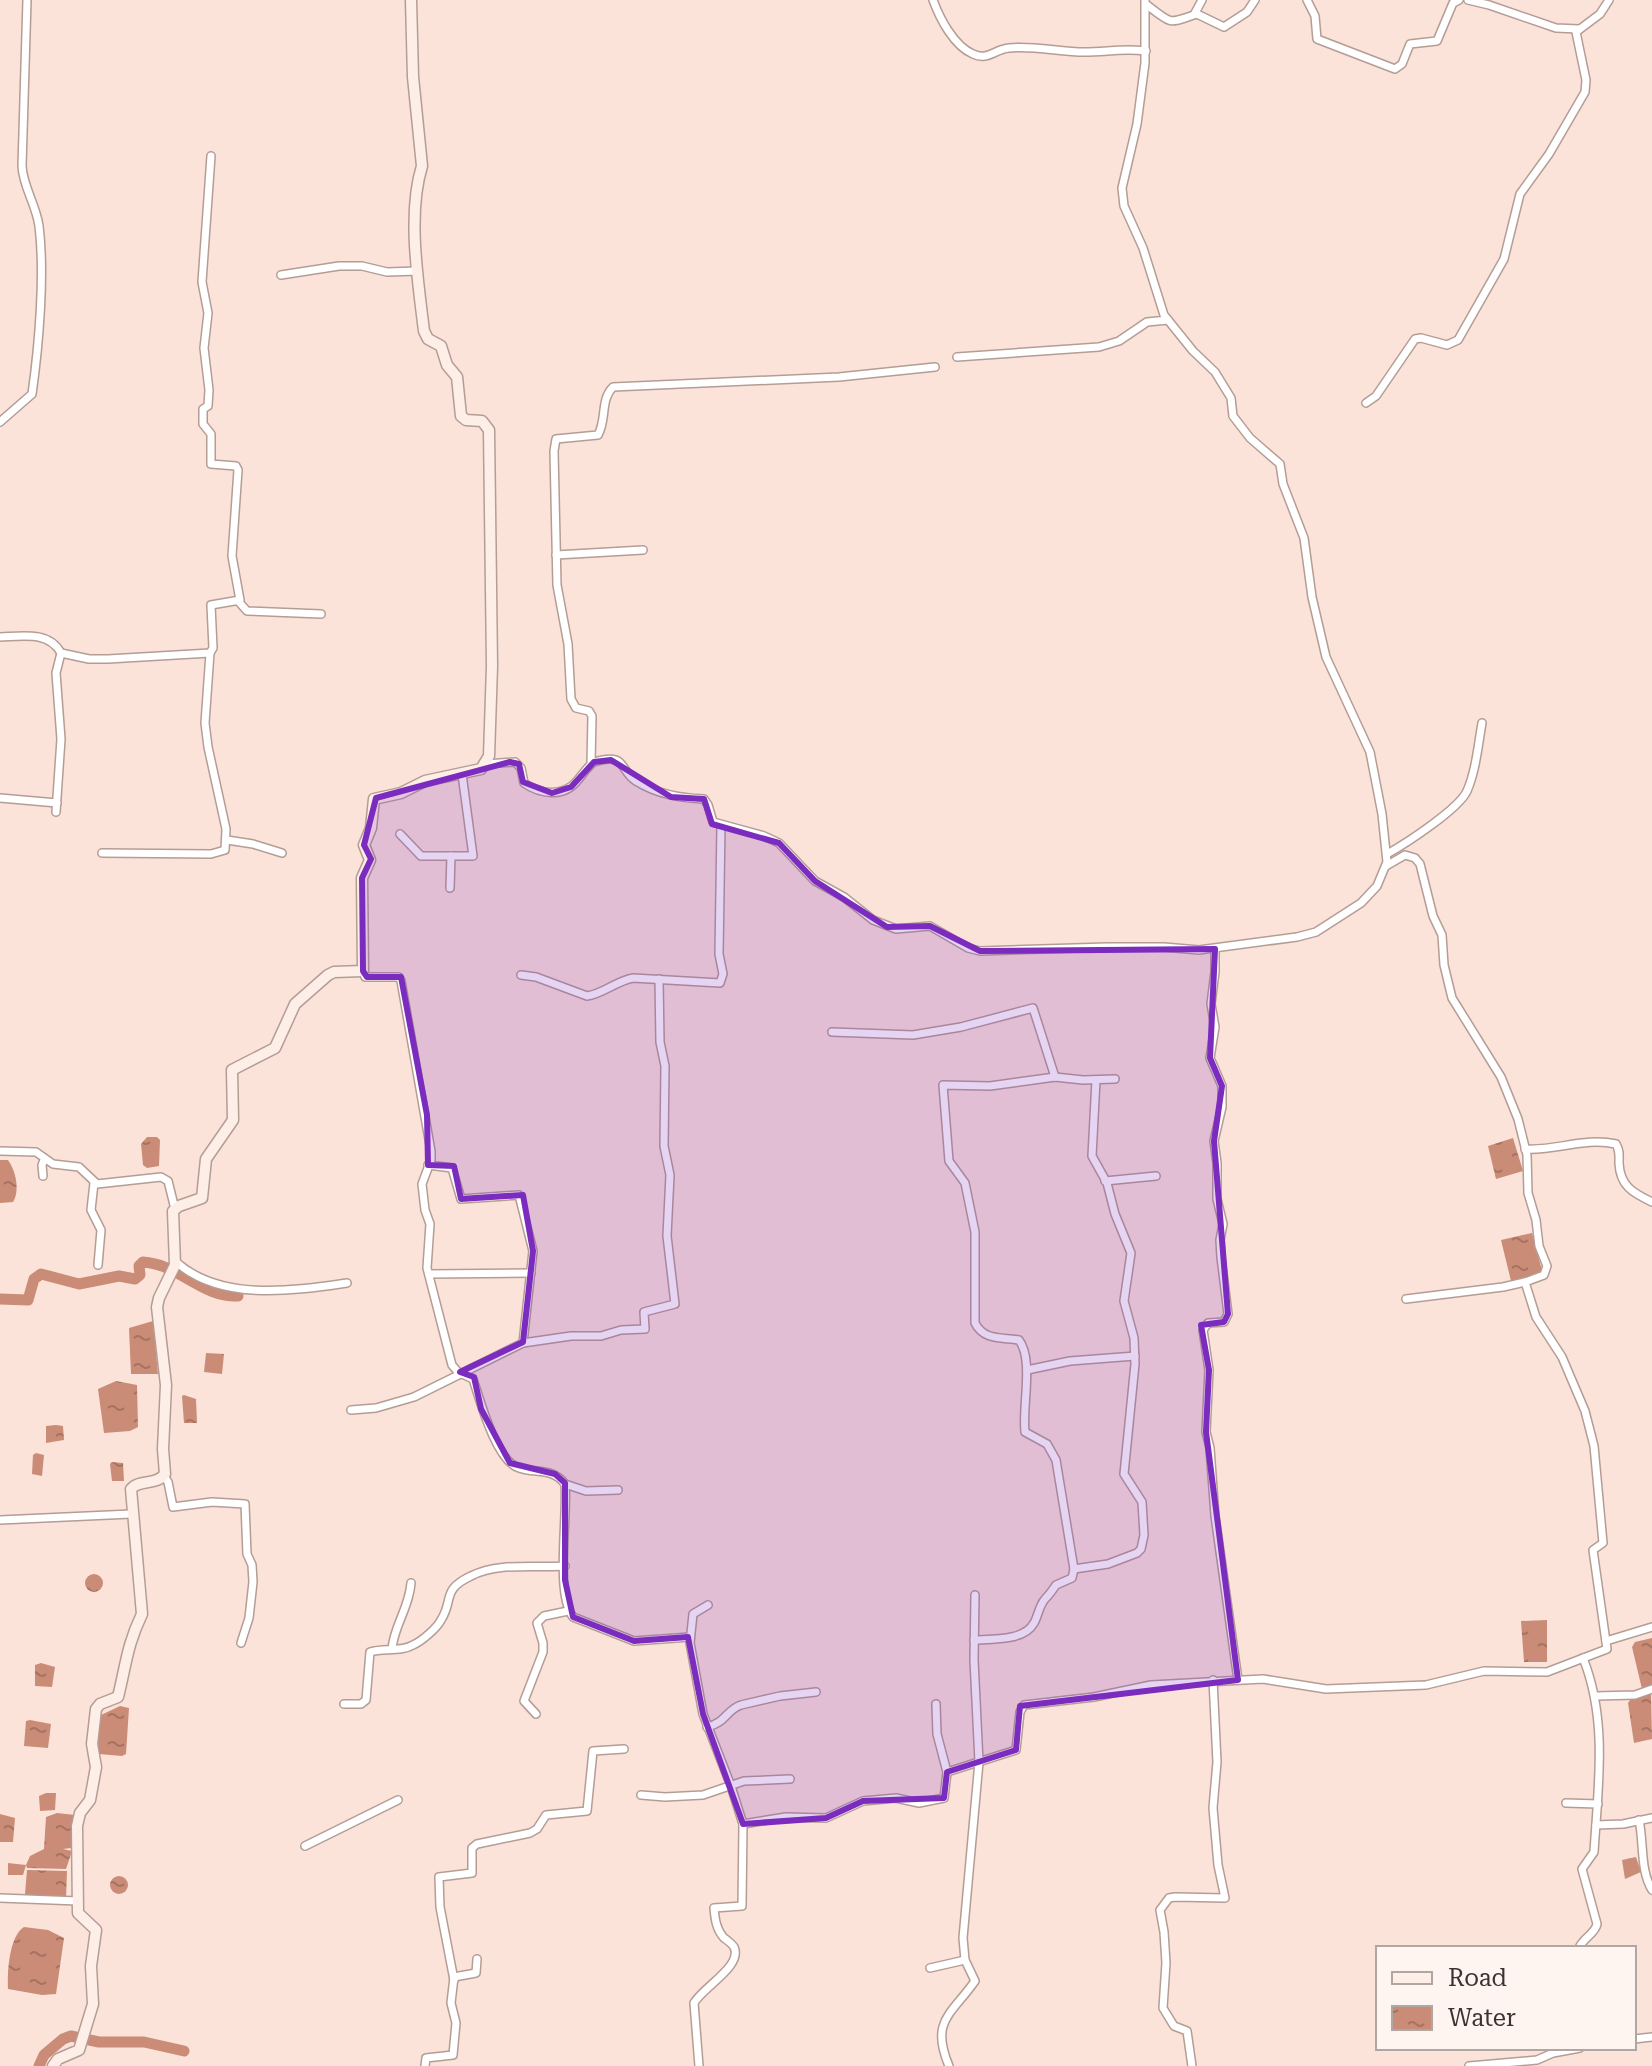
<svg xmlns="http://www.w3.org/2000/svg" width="1652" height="2066" viewBox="0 0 1652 2066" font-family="'Roboto Serif',serif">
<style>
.water{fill:url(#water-ripples)}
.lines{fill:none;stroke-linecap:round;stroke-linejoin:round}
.river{stroke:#ca8c76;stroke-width:11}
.street-casing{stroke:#b49d95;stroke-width:10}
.secondary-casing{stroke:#b49d95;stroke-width:13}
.street{stroke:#fff;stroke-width:7}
.secondary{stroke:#feeee8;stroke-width:10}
.marked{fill:#7b2cbf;fill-opacity:0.2;stroke:#7b2cbf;stroke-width:6;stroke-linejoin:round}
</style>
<defs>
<pattern id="water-ripples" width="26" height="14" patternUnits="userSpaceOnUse" patternTransform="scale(2)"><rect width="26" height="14" fill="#ca8c76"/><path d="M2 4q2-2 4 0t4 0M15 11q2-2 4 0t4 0" fill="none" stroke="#a57361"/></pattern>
</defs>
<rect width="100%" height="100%" fill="#fbe3da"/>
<g class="water">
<polygon points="147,1137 157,1137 160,1140 159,1166 147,1168 143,1165 141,1144"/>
<polygon points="1513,1138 1523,1171 1496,1179 1488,1146"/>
<path d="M 0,1160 L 8,1160 C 16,1171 20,1191 13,1202 L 0,1203 Z"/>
<polygon points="1532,1233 1543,1274 1511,1281 1501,1240"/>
<polygon points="153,1321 158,1374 131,1374 129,1328"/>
<polygon points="206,1353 224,1354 222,1374 204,1372"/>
<polygon points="116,1381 137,1385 138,1427 130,1431 104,1433 98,1389"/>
<polygon points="184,1395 196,1399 197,1423 184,1423 182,1396"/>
<polygon points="56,1425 63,1426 64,1440 46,1443 46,1426"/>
<polygon points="36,1453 44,1455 42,1476 32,1474 33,1455"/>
<polygon points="112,1462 123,1463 124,1481 112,1481 110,1464"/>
<circle cx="94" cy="1583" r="9"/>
<polygon points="1547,1620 1547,1662 1524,1662 1521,1621"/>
<polygon points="1652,1638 1652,1686 1642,1689 1632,1647 1635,1642"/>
<polygon points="41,1663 55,1667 52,1687 35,1686 35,1665"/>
<polygon points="1651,1694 1652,1739 1634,1743 1628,1703 1631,1699"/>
<polygon points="120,1706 129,1708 126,1754 122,1756 99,1754 97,1729 101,1715"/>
<polygon points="30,1720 51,1724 48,1748 24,1746 26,1721"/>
<polygon points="46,1793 56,1793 55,1810 40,1811 39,1796"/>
<polygon points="57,1813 75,1815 73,1843 71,1848 63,1849 72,1851 66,1869 27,1868 26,1865 23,1875 8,1875 8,1863 26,1865 30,1856 44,1849 46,1817"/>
<polygon points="0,1814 15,1818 13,1842 0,1842"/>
<polygon points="1636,1857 1641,1872 1625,1879 1622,1860"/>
<polygon points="27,1870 67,1871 66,1898 29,1896 25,1894"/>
<circle cx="119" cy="1885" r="9"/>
<path d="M 24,1927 L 48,1930 L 64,1938 L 56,1994 L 42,1995 L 8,1989 C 7,1973 9,1936 24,1927 Z"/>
</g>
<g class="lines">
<g class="river">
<path d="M 0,1299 L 28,1300 L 34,1279 L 41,1274 L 79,1284 L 119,1276 L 135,1279 L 140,1275 L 139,1266 L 143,1262 C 179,1264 202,1298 238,1296"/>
<polyline points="39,2066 44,2055 63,2039 71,2036 99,2042 144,2042 184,2051"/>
</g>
<g class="street-casing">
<g id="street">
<path d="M 933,0 C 940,19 954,46 973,54 C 988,61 995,49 1009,48 C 1030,45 1061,52 1084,52 C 1107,52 1122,48 1146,51"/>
<polyline points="1307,0 1315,16 1317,39 1395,69 1402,64 1410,44 1437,41 1453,3 1459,0"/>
<polyline points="1468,0 1489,5 1556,28 1579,29"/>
<path d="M 1147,5 C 1174,26 1168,23 1197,14 L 1224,27 L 1247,12 L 1255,0"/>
<polyline points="1195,13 1202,0"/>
<polyline points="281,275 339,266 362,266 387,272 418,271"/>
<polyline points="957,357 1099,347 1119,341 1147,322 1168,320"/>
<polyline points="1366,403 1376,396 1415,339 1421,338 1447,345 1458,340 1504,259 1520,194 1549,154 1585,92 1586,80 1576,32 1600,14 1609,0"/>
<path d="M 0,422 L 32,394 C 39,345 45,274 39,226 C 36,204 23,187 22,166 L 27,0"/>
<polyline points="556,555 643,550"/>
<polyline points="239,602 247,611 321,614"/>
<path d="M 0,637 C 23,636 49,631 61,653 L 89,659 L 108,659 L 210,653 L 213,648 L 211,605 L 240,600 L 232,556 L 238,470 L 236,466 L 211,464 L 211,434 L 203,424 L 203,409 L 208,406 L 209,390 L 204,348 L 208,313 L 202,282 L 211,156"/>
<path d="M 486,764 L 515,762 L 521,768 L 524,783 C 540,794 563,798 577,781 C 583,774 587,767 594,762 C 627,752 619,770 636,781 C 657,794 679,798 704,799 L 708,805 L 713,822 L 764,836 L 779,843 L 815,881 L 844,897 L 873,920 L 896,929 L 930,926 L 968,948 L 980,951 L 1107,947 L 1164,947 L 1199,950 L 1297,937 L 1316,932 L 1361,903 L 1377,886 L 1387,862 L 1382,814 L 1370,752 L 1326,657 L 1312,597 L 1304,538 L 1283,484 L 1280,464 L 1250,438 L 1233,416 L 1231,398 L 1215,372 L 1193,351 L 1164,315 L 1143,248 L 1124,206 L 1122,188 L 1137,124 L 1145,63 L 1145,0"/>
<path d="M 591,764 L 592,716 L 589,711 L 576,708 L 571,699 L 568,644 L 557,585 L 554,451 L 556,439 L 598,435 C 607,419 600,400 613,387 L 839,377 L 935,367"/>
<polyline points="0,798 57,803"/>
<polyline points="56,812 61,739 56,673 61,653"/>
<polyline points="400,834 421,856 473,856 462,774"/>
<polyline points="227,840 253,844 282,853"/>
<polyline points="102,853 211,854 225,850 226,829 208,747 205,723 210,653"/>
<path d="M 1387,854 C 1405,844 1459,809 1467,791 C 1476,770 1478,746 1482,723"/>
<polyline points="450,888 451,856"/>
<polyline points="1215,949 1215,972 1211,1004 1215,1027 1210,1058 1222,1086 1222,1107 1214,1141 1217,1163 1217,1199 1223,1224 1220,1240 1221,1257 1228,1314 1224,1322 1208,1323 1203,1330 1209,1370 1206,1432 1210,1448 1215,1516 1238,1680"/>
<path d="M 363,971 L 365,977 L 399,977 L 401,981 L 431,1151 L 431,1160 L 422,1184 L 425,1210 L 430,1224 L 427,1268 L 452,1365 L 458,1372 L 473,1379 C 480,1400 496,1461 519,1468 C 536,1474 552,1467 565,1484 C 568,1515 555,1594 573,1617 L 634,1641 L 690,1637"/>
<path d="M 521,975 L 536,977 L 587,996 C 603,994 616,981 633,978 L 720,983 L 723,974 L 719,954 L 721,825"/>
<polyline points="832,1032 913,1035 961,1027 1033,1008 1055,1077"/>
<path d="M 1525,1149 C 1557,1151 1584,1137 1616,1144 C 1620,1151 1619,1155 1619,1163 C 1620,1186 1633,1193 1652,1202"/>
<polyline points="0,1151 36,1152 53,1164 79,1167 97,1184 161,1177 168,1181 175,1209"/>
<polyline points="428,1165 452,1168 461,1199 519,1195 533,1251 523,1343"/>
<polyline points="43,1176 42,1165 44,1160"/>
<polyline points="1105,1181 1156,1176"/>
<polyline points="94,1183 91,1210 101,1230 98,1265"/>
<path d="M 175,1261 C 220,1302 292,1291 347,1283"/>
<polyline points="429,1274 531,1273"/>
<polyline points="1406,1299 1503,1287 1525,1282"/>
<polyline points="1027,1370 1070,1361 1135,1356"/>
<polyline points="351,1410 376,1408 414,1397 523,1343 571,1336 601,1336 621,1330 645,1329 644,1312 675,1304 667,1236 670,1175 664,1146 665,1066 660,1042 659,979"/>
<polyline points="164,1476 168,1482 173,1507 212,1502 245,1504 247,1554 252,1565 253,1582 249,1618 241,1643"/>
<polyline points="565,1484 586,1491 618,1490"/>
<polyline points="0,1520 131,1514"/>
<polyline points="1074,1569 1108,1564 1137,1553 1141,1549 1144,1535 1142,1502 1124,1474 1135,1364 1134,1338 1124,1301 1131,1253 1115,1214 1107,1183 1092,1156 1096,1080"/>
<polyline points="708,1605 693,1614 690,1643 703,1714 731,1786"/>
<path d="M 974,1640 C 993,1639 1024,1641 1034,1623 C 1038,1616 1039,1606 1045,1599 C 1050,1594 1052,1591 1056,1585 L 1072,1578 L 1074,1569 L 1056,1460 L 1047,1444 L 1025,1432 C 1022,1405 1034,1360 1019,1340 C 1002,1337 984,1341 975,1323 L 975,1232 L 965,1183 L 949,1161 L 943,1085 L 990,1086 L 1055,1077 L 1083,1080 L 1115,1079"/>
<polyline points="1606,1641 1652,1627"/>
<path d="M 392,1649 C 394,1625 409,1609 411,1583"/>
<polyline points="1596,1696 1635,1695 1652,1689"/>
<path d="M 344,1704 L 361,1704 L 366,1700 L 370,1652 C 384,1648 401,1652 413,1645 C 422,1641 437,1628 441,1620 C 454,1600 441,1590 471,1576 C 498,1562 535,1568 565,1566"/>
<polyline points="536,1714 524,1701 543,1652 543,1643 537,1623 544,1616 568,1611"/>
<path d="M 707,1727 C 727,1722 726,1710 741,1705 L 780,1696 L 816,1692"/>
<polyline points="947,1772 1016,1750 1020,1712 1024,1705 1094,1697 1151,1685 1244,1680 1263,1679 1326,1689 1426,1685 1484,1671 1547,1672 1607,1649 1593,1550 1603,1543 1594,1446 1585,1411 1562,1357 1536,1317 1525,1282 1544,1275 1547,1266 1539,1246 1536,1220 1528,1193 1527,1155 1518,1119 1501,1077 1452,998 1444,965 1442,935 1433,916 1420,864 1415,858 1405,855 1386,866"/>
<polyline points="641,1795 665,1797 703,1795 744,1781 790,1779"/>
<polyline points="1566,1803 1598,1804"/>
<path d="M 1639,1820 C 1644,1843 1640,1870 1652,1890"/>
<polyline points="743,1824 786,1817 826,1818 863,1801 896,1798 919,1803 944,1798 947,1772 937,1734 936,1704"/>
<polyline points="1596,1825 1623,1824 1652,1818"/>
<polyline points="305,1846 398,1800"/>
<polyline points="0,1898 78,1901"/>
<path d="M 1579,1948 C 1583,1938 1595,1934 1597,1924 L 1582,1869 L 1594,1852 C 1598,1787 1608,1720 1583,1658"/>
<polyline points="930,1968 965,1960"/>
<polyline points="454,1980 440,1907 439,1877 472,1873 472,1848 477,1844 530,1833 537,1829 546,1815 587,1811 593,1751 624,1749"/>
<polyline points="1634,2039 1652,2037"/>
<polyline points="425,2066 426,2058 453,2055 456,2023 451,2003 454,1977 476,1973 477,1959"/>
<path d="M 699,2066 L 694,2003 C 703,1987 743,1966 734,1947 C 733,1945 726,1939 724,1938 C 716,1929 715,1919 714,1908 L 742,1906 L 743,1824 L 731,1786"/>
<path d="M 949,2066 C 930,2021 951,2015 975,1981 L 965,1960 L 963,1938 L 979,1762 L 974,1660 L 975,1595"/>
<polyline points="1192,2066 1187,2031 1174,2026 1163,2008 1166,1963 1164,1932 1160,1910 1169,1898 1175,1897 1225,1898 1218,1865 1213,1808 1217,1762 1213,1680"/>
<polyline points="1469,2066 1537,2060 1553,2053 1580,2048"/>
</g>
</g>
<g class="secondary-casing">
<path id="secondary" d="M 53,2066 L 58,2059 L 79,2050 L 93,2004 L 91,1966 L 96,1930 L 78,1913 L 77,1826 L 80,1813 L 90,1800 L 96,1767 L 92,1744 L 96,1709 L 100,1704 L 118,1697 C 126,1665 127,1645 142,1614 L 131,1489 C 139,1479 156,1486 165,1474 L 163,1449 L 166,1385 L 157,1307 L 159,1298 L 175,1265 L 173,1211 L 179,1206 L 202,1198 L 206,1159 L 233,1120 L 232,1070 L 275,1048 L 295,1004 L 328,975 L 334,972 L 363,971 L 362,878 L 370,860 L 364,845 L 371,828 L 374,799 L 401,793 L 425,781 L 481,769 L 489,756 L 492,666 L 489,430 L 482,421 L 466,420 L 461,416 L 457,377 L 447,365 L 441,346 L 428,339 L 424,331 C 418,281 407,214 422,166 L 413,77 L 411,0"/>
</g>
<use href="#street" class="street"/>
<use href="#secondary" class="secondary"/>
</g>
<path class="marked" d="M 611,760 L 671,797 L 704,799 L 712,824 L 779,843 L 815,881 L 887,927 L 930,926 L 980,951 L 1215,949 L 1210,1058 L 1222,1086 L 1214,1141 L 1228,1314 L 1224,1322 L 1201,1325 L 1209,1370 L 1206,1432 L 1238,1680 L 1020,1706 L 1016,1750 L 947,1772 L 944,1798 L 863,1801 L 826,1818 L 743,1824 L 703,1714 L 688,1637 L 634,1641 L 573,1617 L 565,1580 L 565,1483 L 555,1474 L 510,1463 L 481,1409 L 474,1377 L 460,1372 L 523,1342 L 533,1251 L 523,1195 L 461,1199 L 454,1166 L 428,1165 L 427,1115 L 401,977 L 367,977 L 363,971 L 362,878 L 371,859 L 364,845 L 376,798 L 510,762 L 519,764 L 523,782 L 552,793 L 571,787 L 594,762 Z"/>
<rect x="1376" y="1946" width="260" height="104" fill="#fef4f0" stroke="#b0a7a3" stroke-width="2"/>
<rect x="1392" y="1972" width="40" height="12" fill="#feeee8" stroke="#b0a7a3" stroke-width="2"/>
<text x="1448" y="1986" font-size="24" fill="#3c3330">Road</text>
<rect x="1392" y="2006" width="40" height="24" fill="url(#water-ripples)" stroke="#b0a7a3" stroke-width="2"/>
<text x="1448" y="2026" font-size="24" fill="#3c3330">Water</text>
</svg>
